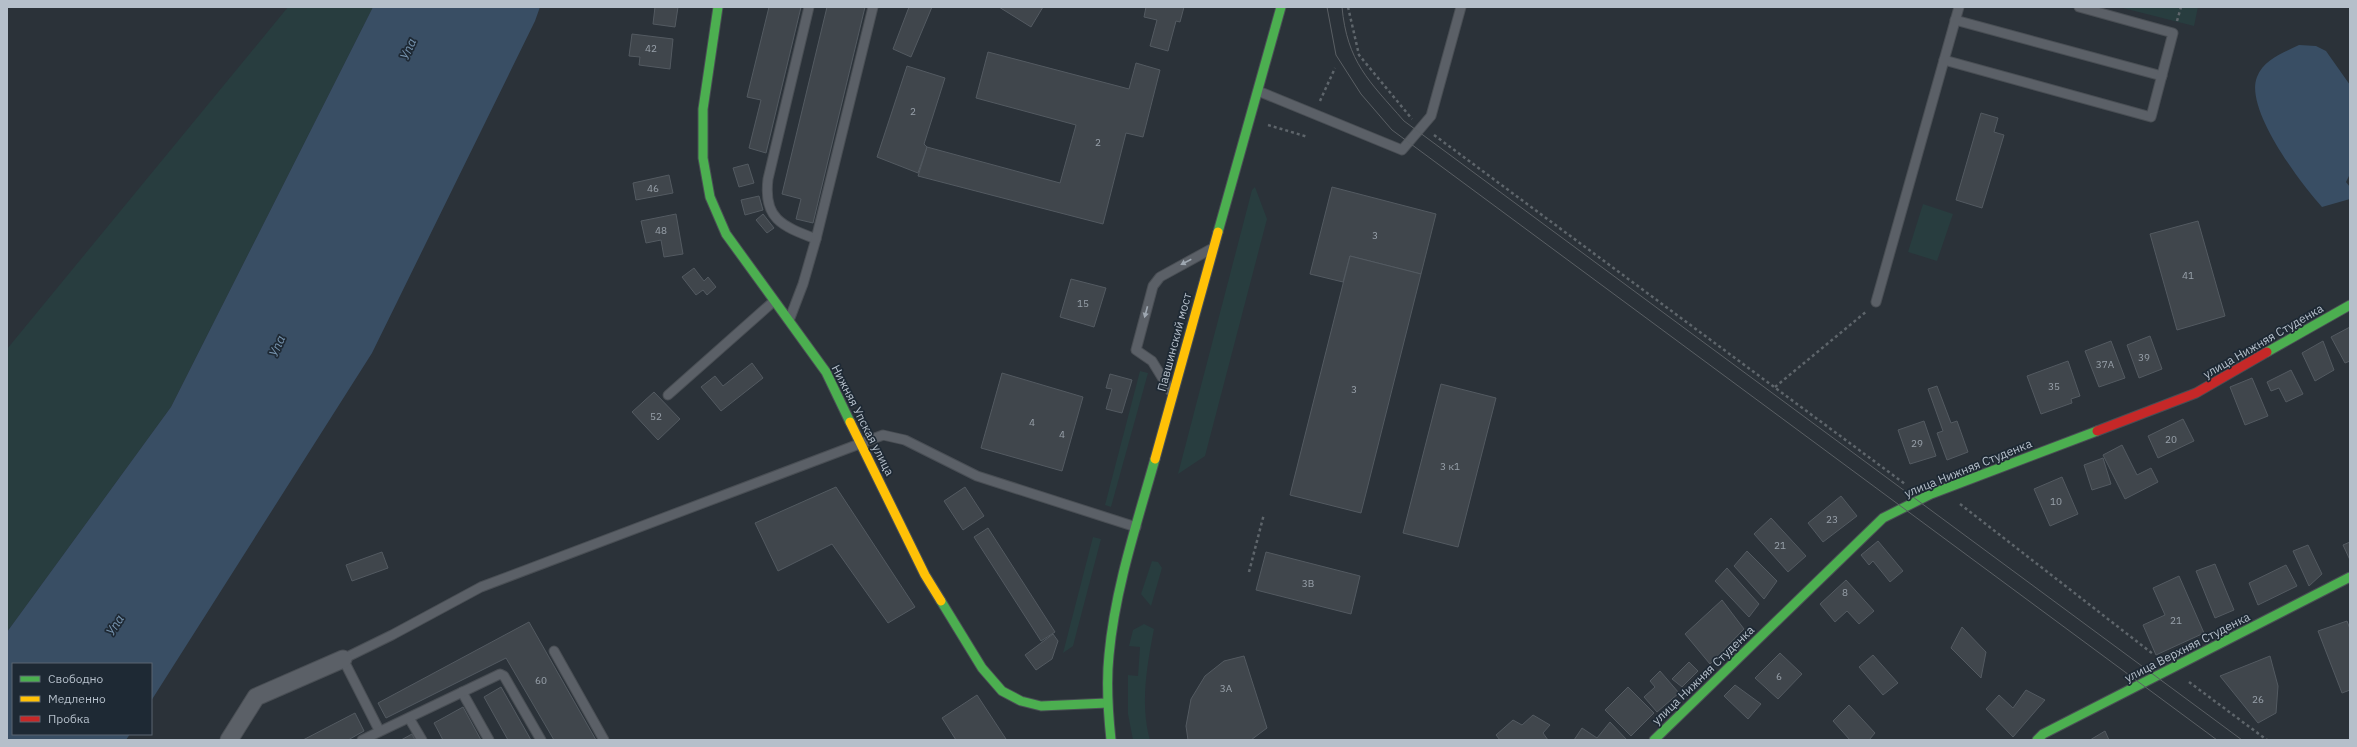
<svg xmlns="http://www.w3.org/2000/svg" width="2357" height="747" viewBox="0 0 2357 747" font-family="'IBM Plex Sans',sans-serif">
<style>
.green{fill:#283d3f}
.water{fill:#394e64}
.building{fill:#40464c;stroke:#535a61}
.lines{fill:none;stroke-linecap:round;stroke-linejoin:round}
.lane-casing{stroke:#494e54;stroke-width:11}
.street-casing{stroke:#494e54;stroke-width:19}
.fast-casing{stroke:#494e54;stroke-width:11}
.slow-casing{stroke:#494e54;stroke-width:11}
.jam-casing{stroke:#494e54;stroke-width:11}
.path{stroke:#5e656b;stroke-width:2.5;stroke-dasharray:3 3;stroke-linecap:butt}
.lane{stroke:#5b6067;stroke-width:9}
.street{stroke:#5b6067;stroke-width:17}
.fast{stroke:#4caf50;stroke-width:9}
.slow{stroke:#ffc107;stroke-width:9}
.jam{stroke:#c62828;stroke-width:9}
.tram{stroke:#5a5f64;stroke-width:1}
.oneway{fill:#9ea7b1}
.labels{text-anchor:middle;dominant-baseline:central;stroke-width:3.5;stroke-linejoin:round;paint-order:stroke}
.number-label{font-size:10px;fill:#98a1aa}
.street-label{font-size:12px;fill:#b5bfca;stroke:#1e2934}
.water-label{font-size:13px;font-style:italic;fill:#7592ad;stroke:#1e2934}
</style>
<rect width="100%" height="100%" fill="#2b3239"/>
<g class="green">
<polygon points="288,7 373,7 171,407 7,632 7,349"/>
<polygon points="2119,7 2198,7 2194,26"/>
<polygon points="1255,187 1267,219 1205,456 1178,474 1252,190"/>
<polygon points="1923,204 1953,214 1937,261 1908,252"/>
<polygon points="1140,371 1148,373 1111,507 1105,505"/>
<polygon points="1093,537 1101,539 1073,646 1063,653"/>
<polygon points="1152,561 1158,562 1162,568 1151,606 1141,594"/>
<path d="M 1144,624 L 1154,629 C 1147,665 1140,704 1150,740 L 1133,740 L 1128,714 L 1128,675 L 1138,676 L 1140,647 L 1129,646 L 1133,630 Z"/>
</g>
<g class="water">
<polygon points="373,7 540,7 535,21 372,353 151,701 151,664 13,664 13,734 130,734 126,740 7,740 7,632 171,407"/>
<path d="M 2299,45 L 2316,46 L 2326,51 L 2350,85 L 2350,174 L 2346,182 L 2350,187 L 2350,199 L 2322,207 C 2301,184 2244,109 2257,77 C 2264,59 2283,53 2299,45 Z"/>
</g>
<g class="building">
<polygon points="655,7 678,7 675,27 653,24"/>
<polygon points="769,7 801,7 766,153 749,148 761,100 747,97"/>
<polygon points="827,7 865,7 813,223 796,219 801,199 782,194"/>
<polygon points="909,7 932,7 911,57 893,49"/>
<polygon points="999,7 1043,7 1031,27"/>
<polygon points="1146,7 1184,7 1180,22 1176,21 1168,51 1150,46 1157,20 1144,17"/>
<polygon points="632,34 673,39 670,69 639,65 640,57 629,56"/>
<polygon points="988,52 1129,89 1136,63 1160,70 1143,137 1126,133 1103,224 918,176 927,147 1060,183 1076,125 976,98"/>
<polygon points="907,66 945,78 924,144 927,147 918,173 877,157"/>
<polygon points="1981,113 1998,118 1994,132 2004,135 1982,208 1956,200"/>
<polygon points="748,164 754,183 739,187 733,168"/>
<polygon points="669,175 673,193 636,200 633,183"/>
<polygon points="1332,187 1436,214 1421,274 1350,256 1343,282 1310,274"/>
<polygon points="759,196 763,210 745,215 741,200"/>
<polygon points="676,214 683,254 664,257 661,240 646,243 641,221"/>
<polygon points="763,214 774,228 767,233 756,220"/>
<polygon points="2198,221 2225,316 2177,330 2150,234"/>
<polygon points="1350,256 1421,274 1361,513 1290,495"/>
<polygon points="694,268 704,281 708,277 716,287 707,295 703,290 696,295 682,277"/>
<polygon points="1071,279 1106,288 1094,327 1060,317"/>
<polygon points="2350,327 2350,361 2345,363 2331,337"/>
<polygon points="2150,336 2162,369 2139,378 2127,345"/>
<polygon points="2111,341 2125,378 2099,387 2085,351"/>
<polygon points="2323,341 2334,370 2315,381 2302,353"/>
<polygon points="2068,361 2080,396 2071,399 2072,403 2041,414 2027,376"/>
<polygon points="752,363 763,378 721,411 701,387 715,376 723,386"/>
<polygon points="2291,370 2303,394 2286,402 2279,388 2271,391 2267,382"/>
<polygon points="1002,373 1083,397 1062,471 981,448"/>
<polygon points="1110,374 1132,380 1122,413 1106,409 1112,389 1106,388"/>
<polygon points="2252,378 2268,416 2245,425 2230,387"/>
<polygon points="1441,384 1496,398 1458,547 1403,533"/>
<polygon points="1937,386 1951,423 1957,421 1968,452 1947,460 1937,433 1943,431 1928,389"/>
<polygon points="654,392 680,419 658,440 632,412"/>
<polygon points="2183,419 2194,441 2158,458 2148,436"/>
<polygon points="1924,421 1936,456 1910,464 1898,430"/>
<polygon points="2122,445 2137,475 2151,468 2158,482 2125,499 2103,455"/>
<polygon points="2103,458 2111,484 2092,490 2084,465"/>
<polygon points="2062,477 2078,514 2050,526 2034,489"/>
<polygon points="836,487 915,607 888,623 832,544 778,571 755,523"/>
<polygon points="965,487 984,516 963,530 944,501"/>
<polygon points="1841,496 1857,516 1823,542 1808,523"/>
<polygon points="1771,518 1806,556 1788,572 1754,534"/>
<polygon points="988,528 1055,632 1041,641 974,537"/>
<polygon points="1878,541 1903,571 1890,582 1873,561 1869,565 1861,555"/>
<polygon points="2350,542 2350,560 2343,545"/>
<polygon points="2308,545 2322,574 2309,586 2293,551"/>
<polygon points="1747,551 1777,581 1764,599 1734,566"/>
<polygon points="382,552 388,568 352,581 346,565"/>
<polygon points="1266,552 1360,576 1351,614 1256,590"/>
<polygon points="2215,564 2234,610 2215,618 2196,571"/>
<polygon points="2286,565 2297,586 2258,605 2249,583"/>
<polygon points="1727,568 1759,604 1749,617 1715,581"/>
<polygon points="2179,576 2204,633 2156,655 2143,625 2165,615 2153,588"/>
<polygon points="1846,580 1874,611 1859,624 1847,611 1835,622 1820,604"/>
<polygon points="1722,600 1744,629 1710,664 1685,634"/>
<polygon points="2347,621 2350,629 2350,690 2342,693 2318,631"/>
<polygon points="529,622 596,740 554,740 506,658 386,718 378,703"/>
<polygon points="1962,627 1986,652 1981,678 1951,648"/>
<polygon points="1053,634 1058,641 1052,659 1036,670 1025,655"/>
<polygon points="1780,653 1802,674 1778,699 1755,678"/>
<polygon points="1873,655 1898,683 1883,695 1859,667"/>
<polygon points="1244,656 1267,728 1251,740 1188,740 1186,726 1191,699 1205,676 1224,661"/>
<polygon points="2270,656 2278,686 2276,713 2258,723 2220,676"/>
<polygon points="1689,662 1698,671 1682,687 1672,679"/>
<polygon points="1660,671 1679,693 1657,712 1644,697 1655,687 1650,681"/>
<polygon points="1735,685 1761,704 1748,719 1724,696"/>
<polygon points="501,687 531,740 508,740 484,697"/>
<polygon points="1628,687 1654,713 1631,736 1605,710"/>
<polygon points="2026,690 2045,700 2013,737 1986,709 1999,695 2013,708"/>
<polygon points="977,695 1006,739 1004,740 956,740 942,718"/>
<polygon points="1849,705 1875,733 1869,740 1850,740 1833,721"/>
<polygon points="463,707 481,740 443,740 434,723"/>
<polygon points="355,713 364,731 348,740 303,740"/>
<polygon points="1533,715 1550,725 1543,733 1548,740 1500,740 1496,735 1513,720 1522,725"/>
<polygon points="1610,722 1627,740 1574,740 1582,728 1597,738"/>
<polygon points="2105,731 2109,740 2090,740"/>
<polygon points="412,734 415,740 401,740"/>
</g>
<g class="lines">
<g class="lane-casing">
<g id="lane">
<path d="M 809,7 L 768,179 C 763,219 782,226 816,239"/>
<polyline points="1955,20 2162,76"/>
<polyline points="1944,60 2151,117 2173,33 2079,7"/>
<polyline points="1258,91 1402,150 1431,116 1461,7"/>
<polyline points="1876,302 1959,7"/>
<polyline points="790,318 803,284 816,239 873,7"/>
<polyline points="1171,392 1152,361 1136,350 1153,286 1160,277 1211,249"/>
<polyline points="668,395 774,301"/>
<polyline points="554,651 604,740"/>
<polyline points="462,692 489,740"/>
<polyline points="409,718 422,740"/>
<polyline points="379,730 343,659 392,635 481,587 883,435 905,440 977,476 1136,527"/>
<polyline points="362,740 500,674 504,676 541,740"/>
</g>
</g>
<g class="street-casing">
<polyline id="street" points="229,740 256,697 343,659"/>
</g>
<g class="fast-casing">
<g id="fast">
<polyline points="718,7 703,109 703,158 710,197 726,234 826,372 850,422"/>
<polyline points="1218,232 1281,7"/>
<polyline points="2267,352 2350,305"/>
<polyline points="941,601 982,668 1002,691 1021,701 1041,706 1107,703"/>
<path d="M 1111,740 C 1108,712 1106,683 1109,655 C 1115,589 1137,523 1155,459"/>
<polyline points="1654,740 1883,518 1931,494 2097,431"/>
<polyline points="2037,740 2043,734 2350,577"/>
</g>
</g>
<g class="slow-casing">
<g id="slow">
<polyline points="850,422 925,575 941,601"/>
<polyline points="1155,459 1218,232"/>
</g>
</g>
<g class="jam-casing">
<polyline id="jam" points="2097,431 2196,393 2267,352"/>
</g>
<g class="path">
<polyline points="1348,7 1359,55 1412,119"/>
<polyline points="2177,21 2181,7"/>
<polyline points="1320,101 1335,68"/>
<polyline points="1268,125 1308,137"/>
<polyline points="1434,135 1905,484"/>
<polyline points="1775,387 1867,311"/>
<polyline points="1960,504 2153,654"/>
<polyline points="1249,572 1264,514"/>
<polyline points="2189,682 2267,740"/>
</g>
<use href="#lane" class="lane"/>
<use href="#street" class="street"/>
<use href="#fast" class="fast"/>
<use href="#slow" class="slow"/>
<use href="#jam" class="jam"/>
<g class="tram">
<polyline points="1327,7 1336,55 1361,94 1392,130 2217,740"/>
<path d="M 1342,7 C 1347,62 1369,81 1404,121 L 2242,740"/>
</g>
</g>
<defs><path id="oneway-solid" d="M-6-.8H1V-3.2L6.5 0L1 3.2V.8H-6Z"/></defs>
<g class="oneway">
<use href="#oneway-solid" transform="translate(1186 262) rotate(153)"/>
<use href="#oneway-solid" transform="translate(1146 312) rotate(105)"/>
</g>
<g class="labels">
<g class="number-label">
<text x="651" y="48">42</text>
<text x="913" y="111">2</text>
<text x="1098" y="142">2</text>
<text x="653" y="188">46</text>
<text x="661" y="230">48</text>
<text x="1375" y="235">3</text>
<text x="2188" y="275">41</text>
<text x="1083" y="303">15</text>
<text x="2144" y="357">39</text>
<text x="2105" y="364">37А</text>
<text x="2054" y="386">35</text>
<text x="1354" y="389">3</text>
<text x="656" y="416">52</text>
<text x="1032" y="422">4</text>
<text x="1062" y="434">4</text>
<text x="2171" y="439">20</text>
<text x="1917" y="443">29</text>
<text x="1450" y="466">3 к1</text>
<text x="2056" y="501">10</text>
<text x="1832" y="519">23</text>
<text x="1780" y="545">21</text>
<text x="1308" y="583">3В</text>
<text x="1845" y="592">8</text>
<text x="2176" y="620">21</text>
<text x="1779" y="676">6</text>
<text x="541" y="680">60</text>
<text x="1226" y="688">3А</text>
<text x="2258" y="699">26</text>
</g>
<g class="street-label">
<text transform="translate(2263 341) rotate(-30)">улица Нижняя Cтуденкa</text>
<text transform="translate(1174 342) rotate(-75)">Павшинский мост</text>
<text transform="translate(863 420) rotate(63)">Нижняя Упская улица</text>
<text transform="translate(1968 468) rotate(-22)">улица Нижняя Cтуденкa</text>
<text transform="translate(2187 647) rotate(-27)">улица Верхняя Студенка</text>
<text transform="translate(1703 675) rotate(-44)">улица Нижняя Cтуденкa</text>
</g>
<g class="water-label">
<text transform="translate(408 49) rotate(-66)">Упа</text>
<text transform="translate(277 346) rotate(-66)">Упа</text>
<text transform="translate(115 625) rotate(-58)">Упа</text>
</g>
</g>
<rect width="2357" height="747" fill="none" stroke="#b5bfca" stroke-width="16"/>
<rect x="12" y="663" width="140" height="72" fill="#1e2934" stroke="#5a6570"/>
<rect x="20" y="676" width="20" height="6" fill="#4caf50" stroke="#5a6570"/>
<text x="48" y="683" font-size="12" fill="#b5bfca">Свободно</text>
<rect x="20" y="696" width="20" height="6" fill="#ffc107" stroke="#5a6570"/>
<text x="48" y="703" font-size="12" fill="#b5bfca">Медленно</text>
<rect x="20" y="716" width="20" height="6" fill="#c62828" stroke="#5a6570"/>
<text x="48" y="723" font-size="12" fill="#b5bfca">Пробка</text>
</svg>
